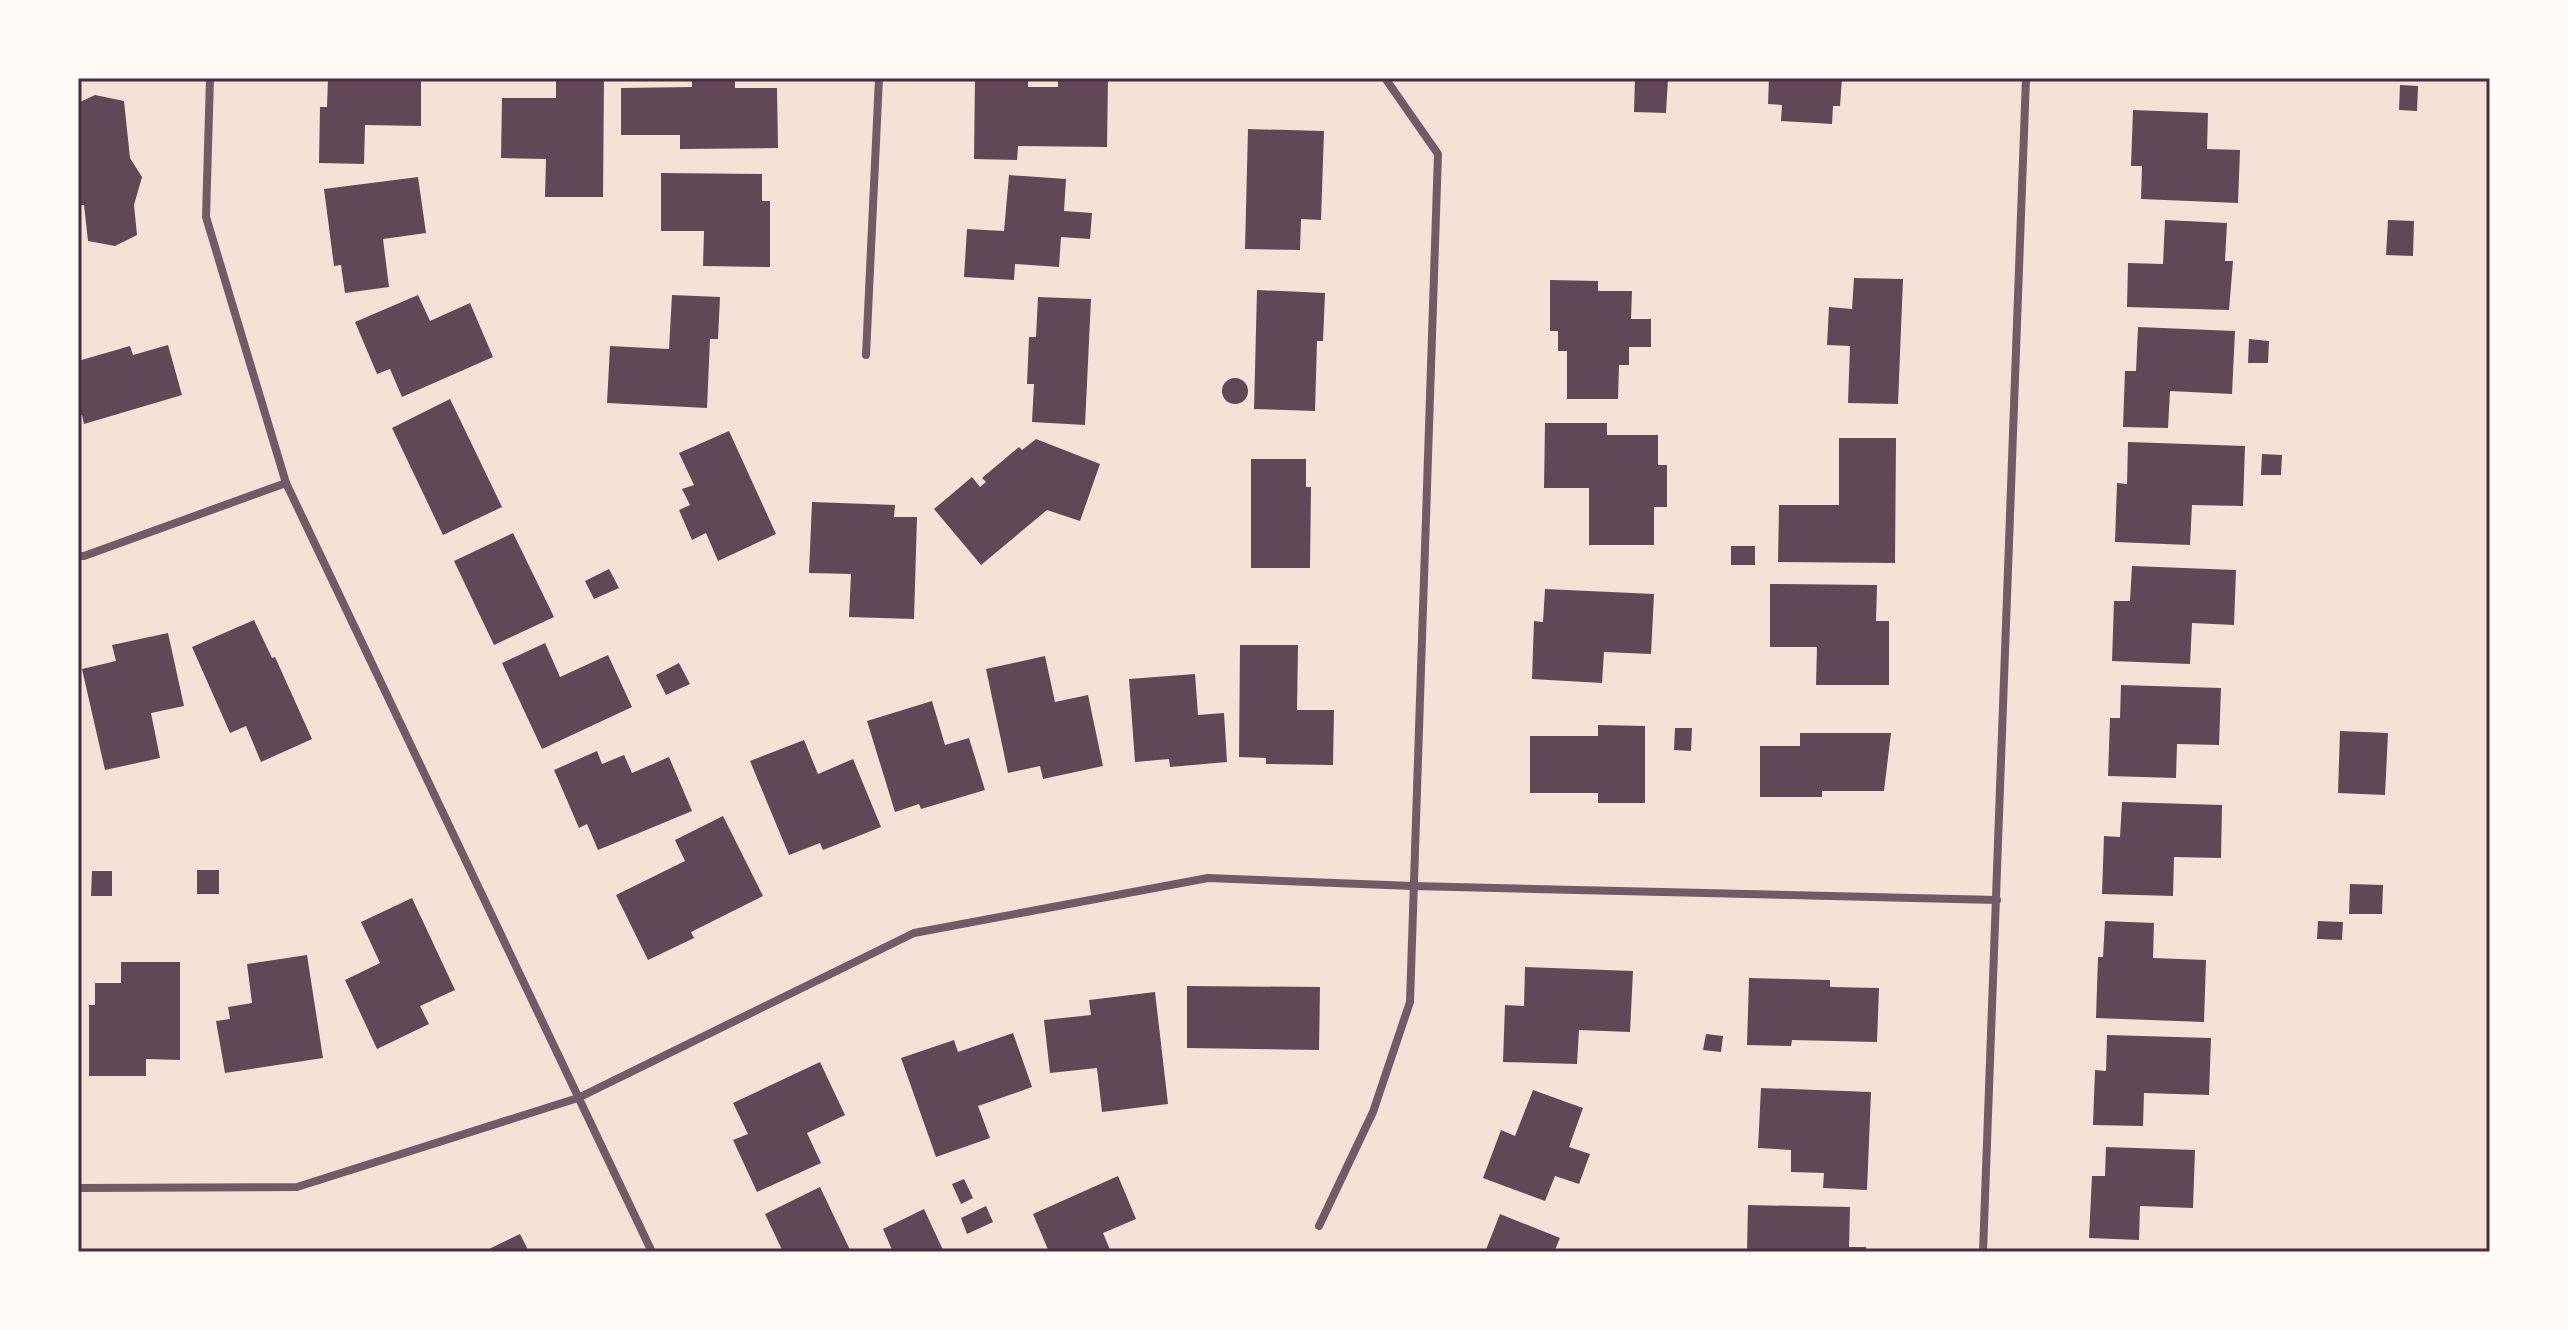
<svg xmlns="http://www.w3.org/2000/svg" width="2568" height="1330" viewBox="0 0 2568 1330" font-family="'Nunito Sans',sans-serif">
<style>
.building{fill:#644757}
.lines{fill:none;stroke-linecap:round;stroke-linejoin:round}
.minor{stroke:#755966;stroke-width:8}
.neatline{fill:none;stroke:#4a2c40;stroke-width:3}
</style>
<rect width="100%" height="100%" fill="#f7e1d7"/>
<g class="building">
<polygon points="328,78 421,78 421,126 365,125 364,164 319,163 320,107 327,107"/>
<polygon points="556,78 604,78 603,197 545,197 546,159 501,158 502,98 556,98"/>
<polygon points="692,78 735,78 735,88 777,88 778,148 680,149 680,135 621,135 621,88 692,87"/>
<polygon points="975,78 1028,78 1028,87 1058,87 1058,78 1108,78 1107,147 1018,146 1017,160 974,159"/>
<polygon points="1635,78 1668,78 1666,113 1634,112"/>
<polygon points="1769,78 1842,78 1840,106 1833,106 1832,124 1781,121 1782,105 1768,104"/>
<polygon points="2400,85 2418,86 2417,111 2399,110"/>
<polygon points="95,95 124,101 130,158 142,177 134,205 137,235 115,246 88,241 84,205 78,205 78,103"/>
<polygon points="2133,110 2208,113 2207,149 2240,150 2238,203 2141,199 2142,166 2131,166"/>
<polygon points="1248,129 1324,131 1321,220 1301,219 1300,250 1245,249"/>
<polygon points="661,173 762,174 762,201 770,201 770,267 703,266 704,231 661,231"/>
<polygon points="1009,175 1066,179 1064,211 1092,213 1090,239 1061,237 1059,267 1015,264 1014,280 964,277 967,229 1004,231"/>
<polygon points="418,177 426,233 383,239 389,287 345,293 341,265 334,266 324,189"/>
<polygon points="2165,220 2227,223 2225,261 2233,261 2229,310 2127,307 2128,263 2163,264"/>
<polygon points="2388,220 2414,221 2413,256 2386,255"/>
<polygon points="1854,278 1903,279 1898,404 1848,403 1850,346 1827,345 1829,307 1852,309"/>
<polygon points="1550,280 1598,281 1598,291 1632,291 1631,319 1651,319 1651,347 1629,347 1629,365 1619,365 1618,399 1567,399 1567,351 1558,351 1558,331 1550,331"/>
<polygon points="1257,290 1325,293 1323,341 1317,341 1315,411 1254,409"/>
<polygon points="418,295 430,321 470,303 493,357 402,397 390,369 377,374 355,322"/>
<polygon points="672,295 720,297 718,339 710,339 707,408 607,403 610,346 669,349"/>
<polygon points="1038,297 1091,299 1085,425 1032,422 1034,384 1027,384 1029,337 1036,337"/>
<polygon points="2138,327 2235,331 2232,394 2170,391 2168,428 2123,427 2125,371 2136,371"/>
<polygon points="2249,339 2269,341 2268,363 2248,363"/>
<polygon points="168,345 182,395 84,424 82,415 78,416 78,361 130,346 133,355"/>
<circle cx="1235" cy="391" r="13"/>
<polygon points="450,399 502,507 443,535 392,428"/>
<polygon points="1545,423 1607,423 1607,435 1658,435 1658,465 1667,465 1667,507 1654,507 1654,545 1589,545 1589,488 1544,488"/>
<polygon points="729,431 776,534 718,561 706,533 692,540 679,510 690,505 682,489 694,485 679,453"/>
<polygon points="1839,438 1896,438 1895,563 1778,562 1779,505 1839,505"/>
<polygon points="1036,439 1100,464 1080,521 1047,510 981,565 934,509 972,477 980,487 986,482 982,478 1019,447 1022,450"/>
<polygon points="2128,442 2245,446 2243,506 2192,505 2190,545 2115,542 2117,483 2127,484"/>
<polygon points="2262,454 2282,455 2281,475 2261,475"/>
<polygon points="1251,459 1306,459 1306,487 1311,487 1310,568 1251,568"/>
<polygon points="812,502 895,505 894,517 917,517 914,619 849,617 851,574 809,573"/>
<polygon points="513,533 554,617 494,645 454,561"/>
<rect x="1731" y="546" width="24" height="19"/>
<polygon points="2132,566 2236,570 2234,625 2192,623 2190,664 2112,661 2114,601 2130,601"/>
<polygon points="609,569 619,588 594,599 585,581"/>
<polygon points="1770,584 1877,585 1876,621 1889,621 1889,685 1816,685 1817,647 1770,647"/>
<polygon points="1545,589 1654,594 1651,654 1604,652 1602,683 1532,679 1534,621 1543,622"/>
<polygon points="254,620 272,658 275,657 312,739 261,762 246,726 230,733 192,647"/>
<polygon points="168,633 184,706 151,713 160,758 105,770 82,669 116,661 112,645"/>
<polygon points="545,643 560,677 608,655 632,707 542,749 502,663"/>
<polygon points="1240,645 1298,645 1297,710 1334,710 1333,765 1266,764 1266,758 1239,757"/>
<polygon points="1045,656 1055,702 1088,695 1103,766 1043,779 1040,766 1008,773 986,669"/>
<polygon points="679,663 690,684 666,695 656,675"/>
<polygon points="1195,674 1198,715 1224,713 1227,762 1170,767 1169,759 1135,762 1129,679"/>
<polygon points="2121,685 2221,688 2219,745 2177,744 2176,778 2108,776 2110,718 2120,718"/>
<polygon points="932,701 945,745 969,738 985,790 921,809 919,804 895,812 867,721"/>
<polygon points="1598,725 1645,726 1645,803 1598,803 1598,793 1530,793 1530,736 1598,736"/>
<polygon points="1675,728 1692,728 1691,751 1674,750"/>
<polygon points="2340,731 2388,733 2385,795 2338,793"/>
<polygon points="1800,733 1891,733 1884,791 1822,791 1822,797 1760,797 1760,746 1800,746"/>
<polygon points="804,740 818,774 853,759 881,827 823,850 820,843 789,855 750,761"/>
<polygon points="597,751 602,764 624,755 632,773 669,757 692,811 598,850 587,824 579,828 554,770"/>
<polygon points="2122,802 2222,805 2221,858 2174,857 2173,896 2102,894 2104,836 2120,837"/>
<polygon points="723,816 763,896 691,932 694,938 648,960 616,895 685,861 675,840"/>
<rect x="197" y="870" width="22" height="24"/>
<polygon points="92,871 112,871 112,896 91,896"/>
<polygon points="2350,884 2383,885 2382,914 2349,914"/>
<polygon points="412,898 455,990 420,1006 429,1024 377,1049 345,980 380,963 361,922"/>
<polygon points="2105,921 2154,923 2153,958 2206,960 2204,1022 2096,1018 2098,957 2103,957"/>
<polygon points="2318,921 2343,922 2342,940 2317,939"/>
<polygon points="307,955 323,1058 225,1073 216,1021 230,1019 228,1007 252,1003 247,964"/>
<polygon points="121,962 180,962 180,1060 146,1059 146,1076 89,1076 89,1005 95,1005 95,983 121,983"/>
<polygon points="1525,967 1633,971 1630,1032 1579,1030 1577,1064 1503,1062 1505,1005 1524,1006"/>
<polygon points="1749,978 1830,980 1830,987 1879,988 1877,1042 1792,1040 1791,1046 1747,1045"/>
<polygon points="1187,986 1320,987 1319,1050 1187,1048"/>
<polygon points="1155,992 1168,1104 1102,1112 1097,1068 1050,1073 1044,1020 1091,1015 1089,1000"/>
<polygon points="1013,1033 1032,1087 978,1106 990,1138 936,1157 901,1058 954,1040 958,1052"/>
<polygon points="1706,1034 1723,1036 1721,1052 1703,1050"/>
<polygon points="2107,1035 2211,1038 2209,1095 2144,1093 2143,1126 2093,1125 2095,1070 2106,1071"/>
<polygon points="820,1062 845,1115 807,1133 821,1163 757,1192 733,1140 748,1134 733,1103"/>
<polygon points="1761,1088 1871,1092 1867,1190 1823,1188 1824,1173 1791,1172 1791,1150 1758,1148"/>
<polygon points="1533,1090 1583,1108 1569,1147 1590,1154 1579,1184 1555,1176 1545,1201 1483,1178 1501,1130 1515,1136"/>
<polygon points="2106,1147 2195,1150 2193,1208 2140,1206 2139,1240 2089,1238 2092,1176 2105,1176"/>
<polygon points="1118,1176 1136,1219 1103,1233 1111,1252 1049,1252 1033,1214"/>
<polygon points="964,1179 973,1198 961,1204 952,1184"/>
<polygon points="820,1187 851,1252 783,1252 765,1214"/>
<polygon points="1748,1205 1850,1207 1849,1247 1866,1247 1866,1252 1747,1252"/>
<polygon points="986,1206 993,1222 967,1234 961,1218"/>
<polygon points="924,1209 943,1250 893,1252 883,1229"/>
<polygon points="1500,1214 1560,1238 1554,1252 1485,1252"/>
<polygon points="520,1234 529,1252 483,1252"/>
</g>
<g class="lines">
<g class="minor">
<polyline points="210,78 206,217 286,483 652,1252"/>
<polyline points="866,355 879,78"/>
<polyline points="78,556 84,556 286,483"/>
<polyline points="78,1188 297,1187 578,1098 914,933 1208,878 1413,886 1997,900"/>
<polyline points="1319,1226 1373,1112 1410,1002 1438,154 1385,78"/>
<polyline points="1983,1252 2026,78"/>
</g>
</g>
<rect width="2568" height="1330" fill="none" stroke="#fffaf5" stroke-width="160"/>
<rect x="80" y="80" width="2408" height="1170" class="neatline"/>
</svg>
